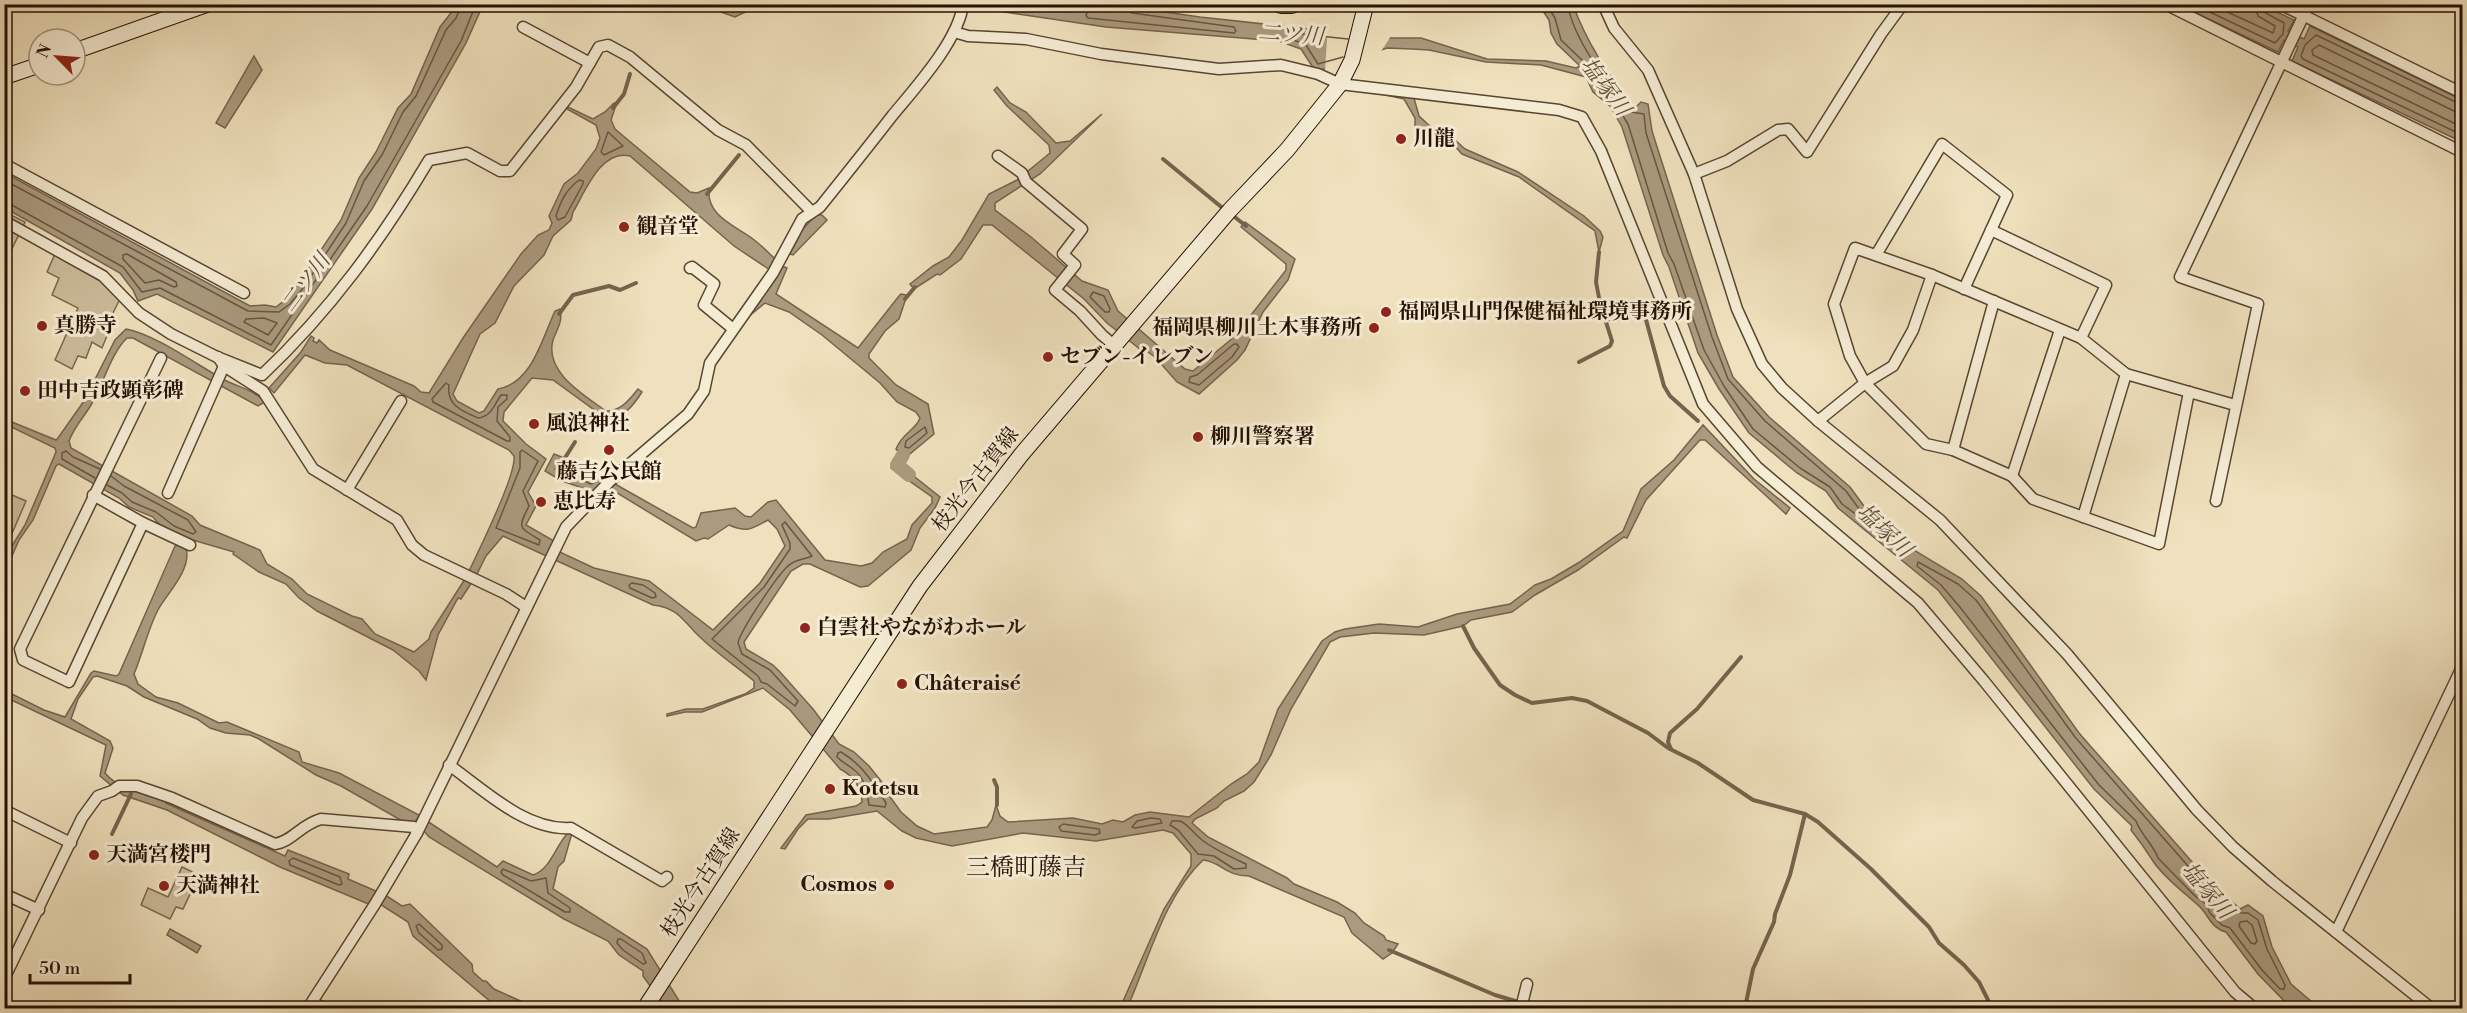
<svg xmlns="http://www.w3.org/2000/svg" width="2467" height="1013" viewBox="0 0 2467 1013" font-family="'Libre Bodoni','Noto Serif JP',serif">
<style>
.green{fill:#cdbe9d;stroke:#796850;stroke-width:1.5}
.water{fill:#aa9a7e;stroke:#75634d;stroke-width:1.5}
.pier{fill:#efe1bd}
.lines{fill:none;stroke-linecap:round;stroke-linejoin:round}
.shore{stroke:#685640;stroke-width:1.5}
.stream{stroke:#75634d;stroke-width:4}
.canal{stroke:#aa9a7e;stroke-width:14}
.minor-casing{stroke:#584532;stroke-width:13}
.secondary-casing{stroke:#251103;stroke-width:17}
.trunk-casing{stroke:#251103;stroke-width:20}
.minor{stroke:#f5ecd4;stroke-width:10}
.secondary{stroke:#f5ecd4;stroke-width:15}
.trunk{stroke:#efe1bd;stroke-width:18}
.poi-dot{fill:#8f2418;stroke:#f5ecd4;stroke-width:2}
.labels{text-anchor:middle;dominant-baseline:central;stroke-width:6;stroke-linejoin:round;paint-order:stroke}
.poi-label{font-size:21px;font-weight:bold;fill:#251103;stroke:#f5ecd4;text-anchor:start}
.street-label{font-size:21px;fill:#251103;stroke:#f5ecd4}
.water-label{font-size:22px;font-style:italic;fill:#614f3a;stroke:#f5ecd4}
.quarter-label{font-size:24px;fill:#251103;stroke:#f5ecd4}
</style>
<rect width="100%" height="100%" fill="#efe1bd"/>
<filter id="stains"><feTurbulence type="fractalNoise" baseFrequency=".00333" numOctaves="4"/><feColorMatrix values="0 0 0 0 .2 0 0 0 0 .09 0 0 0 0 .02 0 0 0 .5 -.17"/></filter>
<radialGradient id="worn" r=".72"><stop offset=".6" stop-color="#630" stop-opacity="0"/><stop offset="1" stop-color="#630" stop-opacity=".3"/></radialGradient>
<g class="green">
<polygon points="5,212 25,222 5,263"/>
<polygon points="55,254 100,279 120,299 110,319 113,321 102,348 92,342 86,358 78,356 72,369 55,360 78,308 52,295 59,278 47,272"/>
<polygon points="5,492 26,501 7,545 4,544"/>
<polygon points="182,867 199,875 183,909 176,907 170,919 141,905 148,888 168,897"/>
</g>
<g class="water">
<path d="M 1026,4 L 1036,9 L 1073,12 L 1086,5 L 1116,5 L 1200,17 L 1392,38 L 1421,38 L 1487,59 L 1546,61 L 1576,68 L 1580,66 L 1557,44 L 1551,33 L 1549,20 L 1539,5 L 1573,5 C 1587,43 1609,77 1635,108 L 1641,102 L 1648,104 L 1652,131 L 1717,335 L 1733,377 L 1769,417 L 1850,487 L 1875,521 L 1912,549 L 1962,579 L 1981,596 L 2079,733 L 2207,879 L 2240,909 L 2248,905 L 2263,916 L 2272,947 L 2291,984 L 2319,1008 L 2291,1008 L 2258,974 L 2226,932 C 2211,928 2209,916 2200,907 C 2186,894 2163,877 2153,861 C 2146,850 2139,840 2131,830 L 2132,826 L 2094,789 L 1938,590 L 1838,508 L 1826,491 L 1797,473 L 1749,433 L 1719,389 L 1698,353 L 1669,267 L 1663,255 L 1622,127 L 1610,106 L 1593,92 L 1586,77 L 1541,65 L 1486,62 L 1429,50 L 1412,49 L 1387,48 L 1321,70 L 1314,69 L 1301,49 L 1279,41 L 1106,27 L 978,8 L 978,5 Z"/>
<polygon points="457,5 483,5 466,43 372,209 273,352 157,294 138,301 133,290 120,273 5,208 5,173 250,306 265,305 276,307 285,300 299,283 341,220 359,178 376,152 398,108 411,94 440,27"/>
<polygon points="674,5 760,5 735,17 718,11 697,11"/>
<polygon points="2179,5 2262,5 2294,20 2288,31 2304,39 2310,26 2462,100 2462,142 2292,61 2298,47 2284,40 2278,52"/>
<polygon points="254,56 262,70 225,128 216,123"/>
<polygon points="997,87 1010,103 1026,112 1056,143 1070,141 1102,114 1040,174 995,203 995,210 1031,237 1082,281 1108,290 1118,311 1185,369 1193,371 1234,337 1286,270 1286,264 1241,227 1245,222 1295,259 1288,280 1263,312 1245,350 1237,360 1199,394 1177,382 1156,358 1144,349 1141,350 1107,323 1084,299 992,225 983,225 961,259 940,275 937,274 914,289 910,284 933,266 949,257 962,240 989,194 1017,180 1050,153 1049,145 1007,106 994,90"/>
<polygon points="1358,89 1408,90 1414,98 1419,116 1432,128 1454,139 1465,149 1518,172 1584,216 1600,231 1603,237 1599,252 1595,231 1519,177 1462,154 1453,144 1415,126 1415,118 1404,99"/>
<path d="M 614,103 L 616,105 L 611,120 L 615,129 L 690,192 L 697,193 L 709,188 C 706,216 734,225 753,239 C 761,245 768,252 775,259 L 770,270 L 734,246 L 630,156 C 601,149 585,192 573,212 L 571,220 L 553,236 L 544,255 L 514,286 L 495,323 L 480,334 L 453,394 L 457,401 L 479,413 L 484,411 L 498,389 C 532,383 542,339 555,311 L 560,309 C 563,322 557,329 553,340 C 544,372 584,395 606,411 C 621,411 629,400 638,389 L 642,392 C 633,406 623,420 604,417 L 553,380 L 532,378 L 504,412 L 503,421 L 526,444 L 546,459 L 528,492 L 536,506 L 526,525 L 554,541 L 551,548 L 594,568 L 649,581 L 713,630 L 760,583 L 785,546 L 777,529 L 768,520 C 751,529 748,533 729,525 L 708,539 L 704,538 L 696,541 L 609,488 L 615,484 L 693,528 L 696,527 L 701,513 L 735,508 L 745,516 L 751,517 L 768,502 L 776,500 L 825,560 L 861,566 L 872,563 L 883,552 L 907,539 L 912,525 L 932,503 L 932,497 L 891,468 L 896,462 L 940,497 L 935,508 L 920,528 L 911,550 L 868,586 L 860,587 L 810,564 L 803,564 L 791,571 L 744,642 L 746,649 L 773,665 L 780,672 L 813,709 L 839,744 L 854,752 L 869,766 L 881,781 L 888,794 L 901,812 L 917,826 L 934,834 L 987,827 L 992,820 L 996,805 L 1000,816 L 1008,822 L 1073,818 L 1102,824 L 1113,820 L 1123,822 L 1135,815 L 1150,812 L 1189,817 L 1231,784 L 1247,774 L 1259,762 L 1278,709 L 1322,641 L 1335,632 L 1345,629 L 1379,624 L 1418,627 L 1457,614 L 1510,604 L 1535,585 L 1551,579 L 1578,563 L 1623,531 L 1641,489 L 1674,460 L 1703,425 L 1754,479 L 1790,508 L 1786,514 L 1705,440 L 1700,440 L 1646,500 L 1627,538 L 1624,537 L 1578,570 L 1535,595 L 1512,612 L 1471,620 L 1463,626 L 1424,635 L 1374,633 L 1340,637 L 1330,642 L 1291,709 L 1271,755 L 1254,782 L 1244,791 L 1224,801 L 1217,808 L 1195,819 L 1192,823 L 1208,837 L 1287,878 L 1294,884 L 1337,902 L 1355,913 L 1364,923 L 1384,936 L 1386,940 L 1398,944 L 1392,953 L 1383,959 L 1352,933 L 1344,917 L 1249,876 C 1225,876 1222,862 1203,860 C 1163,898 1149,960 1127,1008 L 1120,1008 L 1164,909 L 1191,866 L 1191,854 L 1173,833 L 1163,830 L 1096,841 L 1023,833 L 952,846 L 916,838 L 902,831 L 877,811 L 829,819 L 808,819 L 798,829 L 785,849 L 781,848 L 806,815 L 856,806 L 862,802 C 861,786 854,776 840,769 L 790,710 L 763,688 L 702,712 L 685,712 L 667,716 L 667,714 L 686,709 L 703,709 L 745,694 L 754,688 L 754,681 C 737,667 718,654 702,639 C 684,623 680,608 653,605 L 503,536 L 486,556 L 477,574 L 469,571 C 479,550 517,474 514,456 L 509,450 L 347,365 L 325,363 L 305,355 L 274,393 L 269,388 L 301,352 L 311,336 L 314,338 L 313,341 L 317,343 L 319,340 L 330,350 L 414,386 L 421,392 L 429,393 L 463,338 L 521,254 L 538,235 L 549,230 L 552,223 L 549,216 L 564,184 L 578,173 L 596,149 L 600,138 L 596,125 L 567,109 L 568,107 L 593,119 L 605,112 Z"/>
<polygon points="816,215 822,215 827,220 793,255 787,253 800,232"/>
<path d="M 782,266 L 787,268 L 776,294 L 858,348 L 899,296 L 901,294 L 907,295 L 899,319 L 885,331 L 869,354 L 869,358 L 896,385 L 928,404 L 934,434 L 905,458 L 896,449 C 902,433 916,430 920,418 L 916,412 L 897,402 L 880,383 L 822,335 L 789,312 L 765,303 L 748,317 L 746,317 Z"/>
<path d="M 126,329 C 154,334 196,364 221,378 C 238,388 250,387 265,402 L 258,406 L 133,338 L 127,338 C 111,353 103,385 91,405 C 84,417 74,427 69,441 L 71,448 L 192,516 L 200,525 L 260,550 L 267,564 L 292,579 L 307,594 L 352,616 L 362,619 L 375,634 L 414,652 L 429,639 L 431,632 L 465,579 L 472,582 L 461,599 L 458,598 L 438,635 L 426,680 L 419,671 L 393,650 L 317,611 L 299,598 L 286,584 L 259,572 L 233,554 L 234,552 L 179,536 L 158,523 L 153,517 L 129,507 L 119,498 L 59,464 L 56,466 L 33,520 L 19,540 L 5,572 L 5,557 L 25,525 L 56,452 L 55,448 L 5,424 L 7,420 L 56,440 L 58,438 L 84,401 L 115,340 Z"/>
<polygon points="554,454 589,468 607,479 594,492 562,481 545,471"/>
<path d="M 178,545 L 186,549 C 192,568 168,593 159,608 C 148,628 143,653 134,674 L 138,684 L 156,697 L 178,703 L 219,723 L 227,722 L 299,752 L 302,762 L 339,773 L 419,815 L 414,824 L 404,822 L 341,786 L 316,775 L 259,739 L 250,735 L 226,733 L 210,728 L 197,719 L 144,697 L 127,686 L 97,676 L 93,677 L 78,699 L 71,719 L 110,741 L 113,748 L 105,773 C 122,793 146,791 168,801 L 166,803 L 179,809 L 285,856 L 288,850 L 349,874 L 348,879 L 385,895 L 402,906 L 410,904 L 472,964 L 473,972 L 483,981 L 486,981 L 494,989 L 536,1008 L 498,1008 L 413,936 L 408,922 L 380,904 L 366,903 L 280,867 L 167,810 L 123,795 L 100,776 L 106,745 L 5,697 L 4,690 L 44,710 L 65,717 L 91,673 L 94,671 L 116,676 L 119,674 L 175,546 Z"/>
<path d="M 427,821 L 497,867 L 503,861 L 533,875 C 551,869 555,846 568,833 L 572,833 L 564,861 L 558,867 L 553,889 L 647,949 L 681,1004 L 687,1008 L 666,1008 L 643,976 L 643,971 L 619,955 L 608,941 L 564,919 L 429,837 L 422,829 Z"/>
<polygon points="170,929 201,946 197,953 167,935"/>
</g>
<polygon class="pier" points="1323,28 1385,35 1391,36 1380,53 1332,71 1325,70 1327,39"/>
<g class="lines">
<g class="shore">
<polyline points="1091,4 1086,15 1088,18 1224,32 1234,33 1236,31 1234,27 1132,13 1127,10 1126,4"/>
<path d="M 1546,4 L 1555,18 L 1561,40 L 1583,61 L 1585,70 L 1591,75 L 1598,89 L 1615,103 L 1628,124 L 1668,253 L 1674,264 L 1704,350 L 1724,386 L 1753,429 L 1800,468 L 1830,487 L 1842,504 L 1861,518 L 1862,513 L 1846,491 L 1765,421 L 1728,379 L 1712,337 L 1646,133 L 1644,114 L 1631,112 C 1610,89 1571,35 1568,4"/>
<polyline points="2193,4 2275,43 2283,34 2284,23 2264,12 2261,4"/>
<polyline points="2210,4 2273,33 2275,26 2258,16 2254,4"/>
<polyline points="1343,57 1318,64 1306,45 1289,38 1287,35 1291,33 1348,39"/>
<polyline points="2462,105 2316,35 2305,45 2301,56 2303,59 2462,135"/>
<polyline points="2462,113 2454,111 2319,45 2312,50 2313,55 2462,127"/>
<polygon points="608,132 623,146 604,155 601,152"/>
<polyline points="4,180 248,311 279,312 290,304 304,287 346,223 364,181 382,155 403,112 416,96 446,30 456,18 462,4"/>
<path d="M 579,180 L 583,181 L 583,184 L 565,217 L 558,220 L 556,216 C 561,200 566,190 579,180 Z"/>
<polyline points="4,203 10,204 123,267 142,292 160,288 271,345 367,206 461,41 476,4"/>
<polygon points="127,254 176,282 177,286 174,287 159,280 145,283 123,259 123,255"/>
<polygon points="1093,292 1104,296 1110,309 1109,312 1105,312 1090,297"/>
<polygon points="264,318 277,323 268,335 244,322 246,319"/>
<polygon points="1234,344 1237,344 1239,347 1232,357 1199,385 1189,382 1190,377 1197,375"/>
<path d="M 446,383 L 449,385 C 446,405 462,411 478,418 C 492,416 494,405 501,395 L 507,395 L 507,399 L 498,407 L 497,421 L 510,437 L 510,441 L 507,441 L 433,402 L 432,399 Z"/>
<polygon points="925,427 927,433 909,448 905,447 906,441"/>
<path d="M 522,450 L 538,461 L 523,491 L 529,506 C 517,529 519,527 540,540 L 539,545 L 496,528 L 520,468 L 520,452 Z"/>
<polygon points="558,463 595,478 595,482 591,484 555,469"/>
<polyline points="95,478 62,459 62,453 66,451 73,457 100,469"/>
<polyline points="107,485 122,493 132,502 156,512 174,526 193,534 196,532 188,520 124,486 111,476"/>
<path d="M 785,522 L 812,556 C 804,560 794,559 787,567 C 777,576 740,631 738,643 L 742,654 L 770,670 L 798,701 L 795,706 L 767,684 L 761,682 L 758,676 L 712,639 L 764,587 L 790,549 L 790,543 L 782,525 Z"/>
<path d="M 1918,562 L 1958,584 L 1976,600 L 2075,737 L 2202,882 L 2236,913 L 2248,913 L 2258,920 L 2267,949 L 2285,985 L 2284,989 L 2280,989 L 2262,970 L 2230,928 L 2222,925 L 2210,913 L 2206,904 L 2195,896 L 2158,858 C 2153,844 2141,835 2136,821 L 2099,785 L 1959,606 L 1941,585 L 1917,566 Z"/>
<polygon points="632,583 643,585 655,593 656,597 652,598 630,588 629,585"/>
<path d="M 841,752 C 863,765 873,783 886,803 L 885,807 L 869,805 C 867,792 865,777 853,769 C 847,764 843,763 837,757 L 838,753 Z"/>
<polygon points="1151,818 1160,819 1162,823 1135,828 1132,827 1137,821"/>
<path d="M 1180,821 C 1188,824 1194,834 1202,840 C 1215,850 1231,857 1246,864 L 1246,868 L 1234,869 L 1214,856 L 1198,854 L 1178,830 L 1170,825 L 1172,821 Z"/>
<polygon points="1063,824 1099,829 1100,833 1095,835 1061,831 1059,827"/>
<polygon points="293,858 340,877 342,884 339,885 290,865 289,861"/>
<polygon points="503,869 531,881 546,878 548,893 570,908 570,912 565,912 503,875 501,872"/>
<polygon points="2247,921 2252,925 2257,941 2255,944 2251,943 2239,926 2240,922"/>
<polygon points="419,924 442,945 442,949 438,950 419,933 416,926"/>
<polygon points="618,939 621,939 642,953 646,963 643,964 623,950 617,943"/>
</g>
<g class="stream">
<polyline points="613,108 624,94 630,74"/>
<polyline points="1163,159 1225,210"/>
<polyline points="707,194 739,155"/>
<polyline points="1231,214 1246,226"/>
<polyline points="905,299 915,287"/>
<polyline points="559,314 573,295 609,286 620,290 636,283"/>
<path d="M 1604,317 C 1618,325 1630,313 1645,316 L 1664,386 L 1670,396 L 1698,421"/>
<polyline points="1579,362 1610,346 1612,341 1600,303 1596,282 1599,252"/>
<polyline points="563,461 575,442"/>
<polyline points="1463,626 1474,648 1500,685 1515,695 1532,703 1572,698 1587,701 1648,733 1668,748 1698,763 1753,800 1805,814 1818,822 1871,869 1929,927 1939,943 1964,965 1979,982 1992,1008"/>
<polyline points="1671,749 1668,742 1670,733 1697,709 1741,657"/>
<polyline points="994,780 997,787 997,805"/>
<polyline points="112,834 131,794"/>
<polyline points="1389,950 1495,995 1539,1008"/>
<polyline points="1745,1008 1753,969 1774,922 1775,914 1790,875 1805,814"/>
</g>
<polyline class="canal" points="903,455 897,465 909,475"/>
<g class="minor-casing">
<g id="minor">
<polyline points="1603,4 1614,28 1648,70 1694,174 1737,309 1762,364 1782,388 1818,421 1940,520 2067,654 2197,810 2233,847 2272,881 2431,1008"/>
<polyline points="2165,4 2462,152"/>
<polyline points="2280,4 2462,93"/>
<polyline points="523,27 590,63"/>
<polyline points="954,32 968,36 1026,39 1101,54 1219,69 1281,65 1318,74 1340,84 1559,110 1582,117 1601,151 1703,404 1757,467 1918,603 1984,681 2235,992 2254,1008"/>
<polyline points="998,156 1022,173 1026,182 1082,229 1063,254 1075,265 1055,290 1080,311 1102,335 1115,346"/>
<polyline points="4,164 244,293"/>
<polyline points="1694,174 1727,161 1778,130 1788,129 1807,152 1881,34 1903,4"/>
<path d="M 4,221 L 103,276 L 139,313 L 171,334 L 217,357 L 262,375 C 330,311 382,239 429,160 L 467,153 L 500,171 L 510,171 L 576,87 L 599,47 L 608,45 L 630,57 L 718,130 L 746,145 L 812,212"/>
<polyline points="1991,230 2106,285 2081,338"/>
<polyline points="1876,255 1942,144 2007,195 1964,289"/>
<polyline points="690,268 692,267 714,284 704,305 732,328"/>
<polyline points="1932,275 1855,248 1834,304 1850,356 1865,383 1926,444 1953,450 2012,476 2033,499 2159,544 2189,392"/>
<polyline points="218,357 224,366 263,391 313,469 397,520 412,545 424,555 506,594 526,607"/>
<polyline points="1818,421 1865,383 1893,366 1913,330 1932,275 2081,338 2126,374 2235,405"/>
<polyline points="1953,450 1994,301"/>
<polyline points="2012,476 2060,330"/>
<polyline points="347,490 401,401"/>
<polyline points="168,493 224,366"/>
<polyline points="93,495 143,523 190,545"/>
<polyline points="2216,501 2258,304 2180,277 2309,4"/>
<polyline points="2083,517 2126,374"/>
<polyline points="143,523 69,682 23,660 20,649 161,358"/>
<path d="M 449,765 C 484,790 526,831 571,828 L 662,881 L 667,877"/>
<polyline points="4,810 71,843"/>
<polyline points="4,894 39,910"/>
<polyline points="2336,932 2462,667"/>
<path d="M 4,979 L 82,818 L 98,796 L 112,791 L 119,786 L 137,786 L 172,798 L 275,844 C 293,841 300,825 321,819 L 414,827 L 417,833"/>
<polyline points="313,1002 323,1008"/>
<path d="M 308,1008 L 375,904 L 417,833 L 566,527 L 610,481 L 688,414 L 704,391 L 710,363 L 773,273 L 802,219 L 820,207 C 844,177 868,147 892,116 C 915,88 959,40 963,4"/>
<polyline points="1521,1008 1527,984"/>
</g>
</g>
<g class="secondary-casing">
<g id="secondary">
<polyline points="75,51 208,4"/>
<polyline points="4,77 39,65"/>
<polyline points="645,1008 920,586 1021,455 1230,210 1287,150 1340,84 1352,60 1366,4"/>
</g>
</g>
<g class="trunk-casing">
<polyline id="trunk" points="1281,4 1292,4"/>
</g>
<use href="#minor" class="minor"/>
<use href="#secondary" class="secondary"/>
<use href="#trunk" class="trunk"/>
</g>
<g class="poi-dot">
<circle cx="1401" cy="139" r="6"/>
<circle cx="624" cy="227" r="6"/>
<circle cx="1386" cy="312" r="6"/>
<circle cx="42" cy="326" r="6"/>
<circle cx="1374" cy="328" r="6"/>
<circle cx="1048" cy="357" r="6"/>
<circle cx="25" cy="391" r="6"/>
<circle cx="534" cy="424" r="6"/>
<circle cx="1198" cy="437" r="6"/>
<circle cx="609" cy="450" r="6"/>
<circle cx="541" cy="502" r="6"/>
<circle cx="805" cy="628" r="6"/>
<circle cx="902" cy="684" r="6"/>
<circle cx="830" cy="789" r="6"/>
<circle cx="94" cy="855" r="6"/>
<circle cx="889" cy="885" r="6"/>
<circle cx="164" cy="886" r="6"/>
</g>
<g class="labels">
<g class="poi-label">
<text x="1413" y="139">川龍</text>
<text x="636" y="227">観音堂</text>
<text x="1398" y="312">福岡県山門保健福祉環境事務所</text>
<text x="54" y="326">真勝寺</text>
<text x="1362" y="328" text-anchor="end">福岡県柳川土木事務所</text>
<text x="1060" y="357">セブン-イレブン</text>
<text x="37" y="391">田中吉政顕彰碑</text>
<text x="546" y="424">風浪神社</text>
<text x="1210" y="437">柳川警察署</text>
<text x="609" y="472" text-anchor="middle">藤吉公民館</text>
<text x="553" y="502">恵比寿</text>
<text x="817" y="628">白雲社やながわホール</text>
<text x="914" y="684">Châteraisé</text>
<text x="842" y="789">Kotetsu</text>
<text x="106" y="855">天満宮楼門</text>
<text x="877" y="885" text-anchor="end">Cosmos</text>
<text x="176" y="886">天満神社</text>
</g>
<g class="street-label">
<text transform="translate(976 480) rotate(-52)">枝光今古賀線</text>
<text transform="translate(701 883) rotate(-57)">枝光今古賀線</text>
</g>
<g class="water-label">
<text transform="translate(1291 35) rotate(4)">二ツ川</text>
<text transform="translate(1605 87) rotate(53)">塩塚川</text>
<text transform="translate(306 283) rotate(-54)">二ツ川</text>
<text transform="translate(1884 531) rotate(43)">塩塚川</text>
<text transform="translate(2207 891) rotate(50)">塩塚川</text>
</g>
<g class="quarter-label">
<text x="1026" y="868">三橋町藤吉</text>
</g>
</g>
<rect width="2467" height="1013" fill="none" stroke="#efe1bd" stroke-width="24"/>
<rect x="6" y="6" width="2455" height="1001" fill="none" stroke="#251103" stroke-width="3"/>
<rect x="12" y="12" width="2443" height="989" fill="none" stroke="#251103" stroke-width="1.5"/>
<g transform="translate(57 57) rotate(295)"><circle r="28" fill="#f5ecd4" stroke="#a29480" stroke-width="1.5"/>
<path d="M0-4.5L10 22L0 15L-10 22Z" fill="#8f2418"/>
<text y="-9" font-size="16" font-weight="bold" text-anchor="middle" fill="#251103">N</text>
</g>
<path d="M30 974v9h100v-9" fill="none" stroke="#251103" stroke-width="3"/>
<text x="39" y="974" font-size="18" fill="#251103" stroke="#f5ecd4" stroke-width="4.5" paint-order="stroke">50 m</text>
<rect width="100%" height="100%" filter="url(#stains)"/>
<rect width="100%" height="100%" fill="url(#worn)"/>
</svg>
